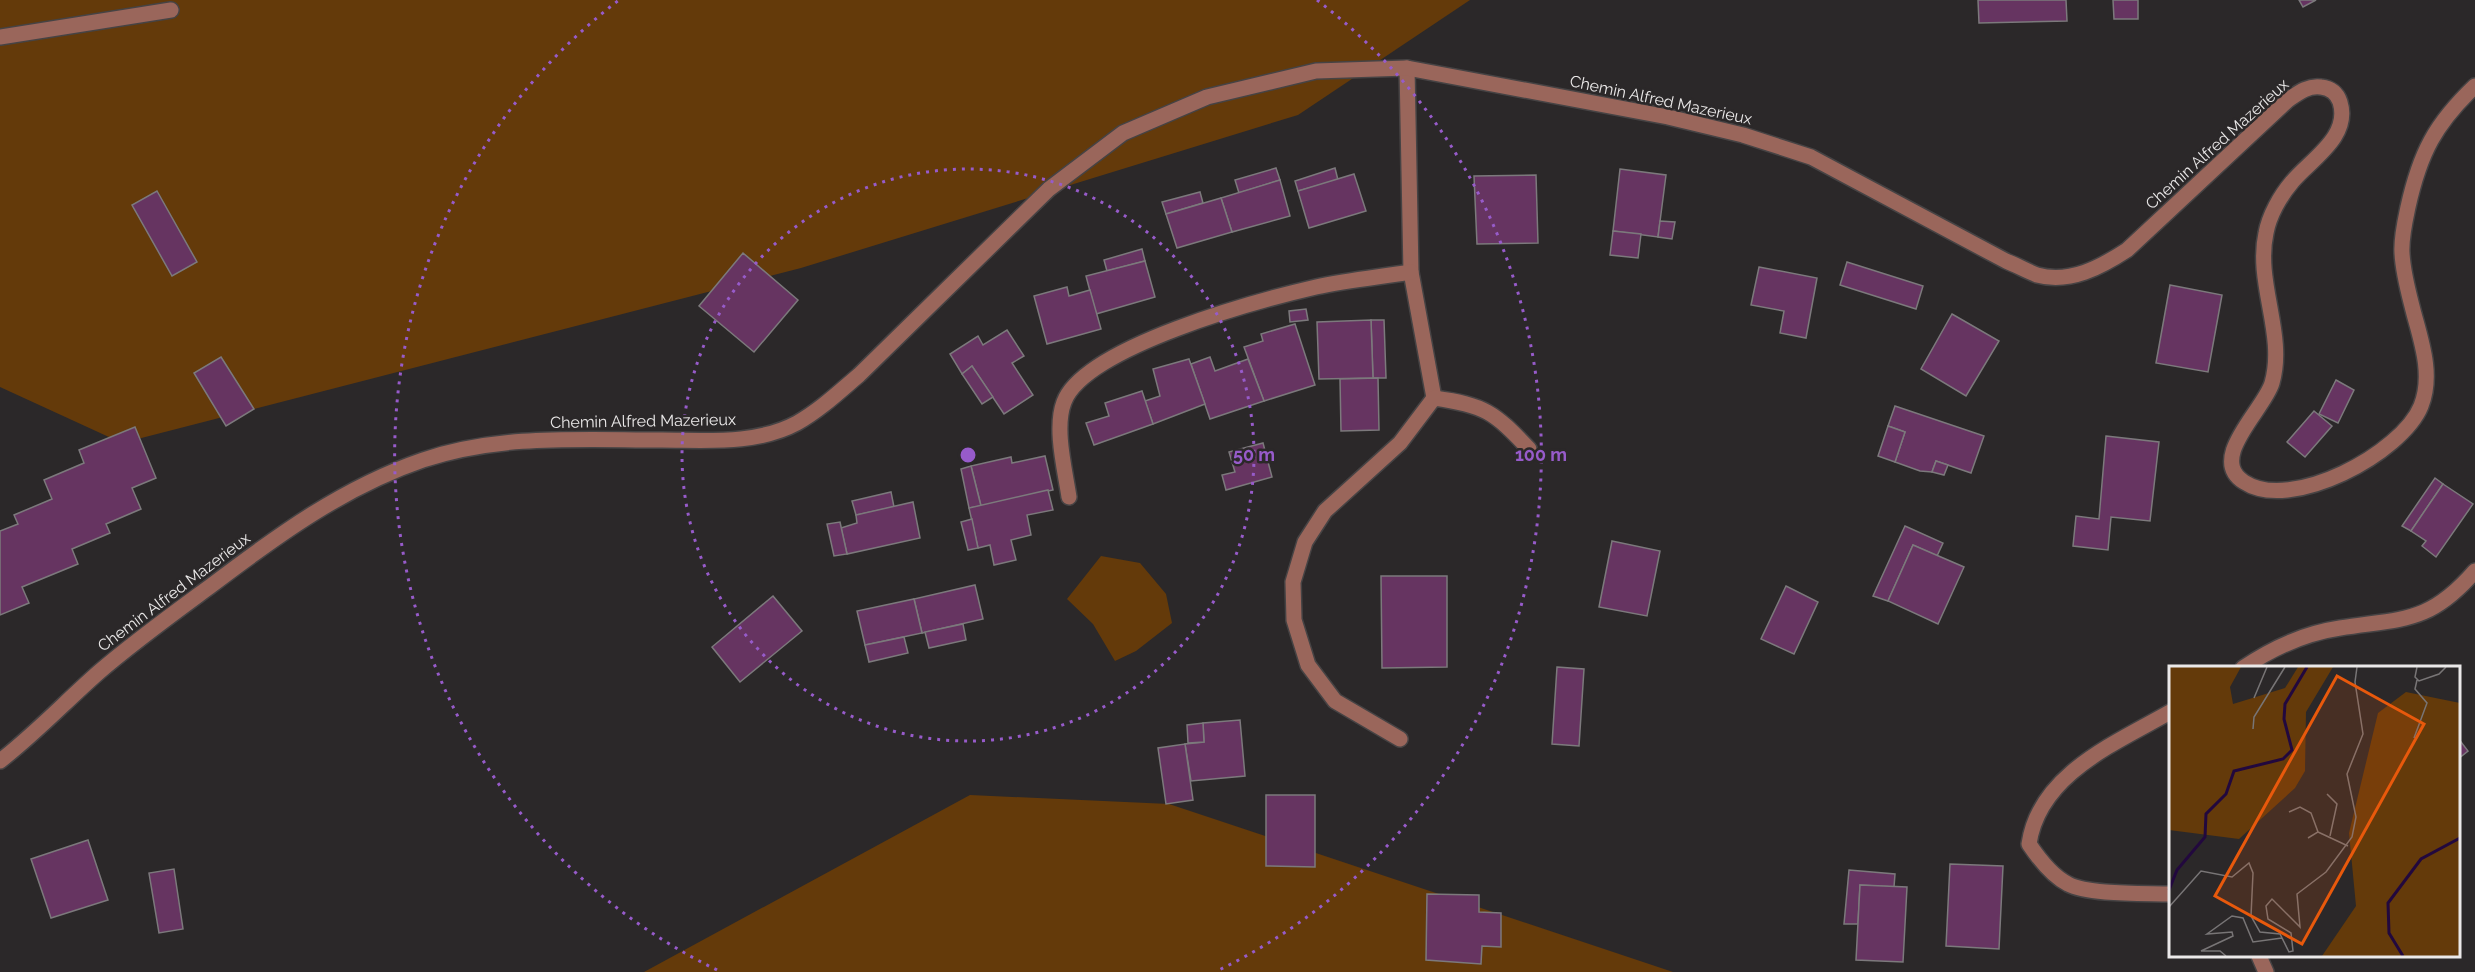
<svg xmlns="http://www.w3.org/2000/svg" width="2475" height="972" viewBox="0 0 2475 972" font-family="Raleway,sans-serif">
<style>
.green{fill:#643a0a}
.building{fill:#663461;stroke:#7c797c;stroke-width:1.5}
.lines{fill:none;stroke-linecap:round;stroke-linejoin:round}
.minor-casing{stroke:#464344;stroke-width:18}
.minor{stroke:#9a665b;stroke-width:15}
.ring{fill:none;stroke:#975bca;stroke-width:3;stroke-dasharray:3 6}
.labels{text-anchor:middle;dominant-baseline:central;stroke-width:5;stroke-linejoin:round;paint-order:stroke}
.street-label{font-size:16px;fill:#ebe9e9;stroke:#2b2829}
.inset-river{fill:none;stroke:#22083e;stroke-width:3}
.inset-road{fill:none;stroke:#787576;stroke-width:1.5}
.view{fill:#e8590c;fill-opacity:0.15;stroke:#e8590c;stroke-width:3}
.inset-edge{fill:none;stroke:#ebe9e9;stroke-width:3}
.centre{fill:#975bca;stroke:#2b2829;stroke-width:3}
.ring-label{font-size:18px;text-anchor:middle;font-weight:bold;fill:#975bca;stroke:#2b2829;stroke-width:5;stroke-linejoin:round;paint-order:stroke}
</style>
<rect width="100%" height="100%" fill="#2b2829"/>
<g class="green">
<polygon points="0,0 1470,0 1298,115 801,268 122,443 0,387"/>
<polygon points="1101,556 1140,563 1166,594 1172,623 1136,651 1115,661 1093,624 1067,599"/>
<polygon points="970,795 1169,804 1673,972 644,972"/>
</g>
<g class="building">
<polygon points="1978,0 2066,0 2067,21 1979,23"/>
<polygon points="2113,0 2138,0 2138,19 2114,19"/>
<polygon points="2299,0 2316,0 2303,7"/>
<polygon points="1276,168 1280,180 1239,193 1235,180"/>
<polygon points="1335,168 1338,180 1298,191 1295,181"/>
<polygon points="1620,169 1666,175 1658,237 1613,231"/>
<polygon points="1354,174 1366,211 1309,228 1298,191"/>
<polygon points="1536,175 1538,243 1477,244 1474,176"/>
<polygon points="1280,180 1290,216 1232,232 1221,198"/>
<polygon points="157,191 197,262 172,276 132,205"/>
<polygon points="1200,192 1203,203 1166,214 1162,202"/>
<polygon points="1221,198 1232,232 1177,248 1166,214"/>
<polygon points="1660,221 1675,222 1672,239 1658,237"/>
<polygon points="1613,231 1641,234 1638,258 1610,255"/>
<polygon points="1142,249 1145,261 1107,271 1104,260"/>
<polygon points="743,253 798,300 754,352 699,306"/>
<polygon points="1145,261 1155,297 1096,314 1086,276"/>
<polygon points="1847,262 1923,286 1916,309 1840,285"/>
<polygon points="1759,267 1817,278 1806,338 1780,333 1784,311 1751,305"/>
<polygon points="2170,285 2222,295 2208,372 2156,363"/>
<polygon points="1067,287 1069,296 1090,290 1101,329 1047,344 1034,296"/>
<polygon points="1306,309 1308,320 1290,322 1289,311"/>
<polygon points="1952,314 1999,341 1966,396 1921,369"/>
<polygon points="1371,320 1384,320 1386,378 1373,378"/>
<polygon points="1371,320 1373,378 1319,379 1317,322"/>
<polygon points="1295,324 1315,385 1264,401 1244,347 1263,341 1261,334"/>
<polygon points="1007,330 1024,356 1012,363 1033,395 1004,414 972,366 962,374 950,354 978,336 983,345"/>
<polygon points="221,357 254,409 226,426 194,373"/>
<polygon points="1210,357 1215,371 1248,359 1264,401 1210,419 1191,364"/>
<polygon points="1189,359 1205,404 1153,424 1145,401 1160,396 1153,369"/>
<polygon points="972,366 993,397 982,404 962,374"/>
<polygon points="1378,378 1379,430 1341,431 1340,379"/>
<polygon points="2336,380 2354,390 2338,423 2319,414"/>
<polygon points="1142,391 1153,424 1094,445 1086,423 1109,416 1105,403"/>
<polygon points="1895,406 1984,436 1971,473 1936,461 1932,472 1920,471 1895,462 1905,432 1888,426"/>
<polygon points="2314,411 2332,426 2305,457 2287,442"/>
<polygon points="1888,426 1905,432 1895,462 1878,456"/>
<polygon points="135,427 156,478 132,488 141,509 106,524 110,533 72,549 78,564 22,587 29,603 0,615 0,531 18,524 14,515 52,499 44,480 84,463 79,450"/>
<polygon points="2106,436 2159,442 2150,521 2111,517 2108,550 2073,546 2076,516 2099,519"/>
<polygon points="1263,443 1272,477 1226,490 1222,475 1235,472 1229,452"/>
<polygon points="1045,456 1053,490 981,506 971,466 1011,457 1012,463"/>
<polygon points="1936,461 1948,465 1944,475 1932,472"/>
<polygon points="971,466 981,506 969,508 961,469"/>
<polygon points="2435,478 2443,484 2411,531 2402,526"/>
<polygon points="2443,484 2473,504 2436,557 2422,546 2426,541 2411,531"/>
<polygon points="1048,490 1053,510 1027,515 1031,535 1011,540 1016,560 994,565 990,545 978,548 969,508"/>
<polygon points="891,492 894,507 856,515 852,501"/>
<polygon points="913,502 920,538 847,554 841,528 857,523 856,515"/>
<polygon points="972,519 978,548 968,550 961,522"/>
<polygon points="840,522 847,554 834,556 827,524"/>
<polygon points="1905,526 1943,543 1937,556 1913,545 1888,601 1873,596"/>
<polygon points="1612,541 1660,551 1647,616 1599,607"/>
<polygon points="1913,545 1964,567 1938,624 1888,601"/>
<polygon points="1381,576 1447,576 1447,667 1382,668"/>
<polygon points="975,585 983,619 922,633 914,599"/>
<polygon points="1786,586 1818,602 1794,654 1761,639"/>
<polygon points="773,596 802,631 740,682 712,647"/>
<polygon points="914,599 922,633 865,645 857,611"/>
<polygon points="963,624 966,640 929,648 925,632"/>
<polygon points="904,637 908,653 869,662 865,645"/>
<polygon points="1557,667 1584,669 1579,746 1552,744"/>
<polygon points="1240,720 1245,776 1191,781 1185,744 1204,742 1203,723"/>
<polygon points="1203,723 1204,742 1188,743 1187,725"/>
<polygon points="2458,738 2468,751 2458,759"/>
<polygon points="1185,744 1193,800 1166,804 1158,748"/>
<polygon points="1266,795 1315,795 1315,867 1266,866"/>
<polygon points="88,840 108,900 51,918 31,859"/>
<polygon points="1950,864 2003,866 1999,949 1946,946"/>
<polygon points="174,869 183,929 159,933 149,873"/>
<polygon points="1849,870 1895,874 1894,887 1860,885 1858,924 1844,924"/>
<polygon points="1860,885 1907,887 1903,962 1856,960"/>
<polygon points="1427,894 1479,895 1479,912 1501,913 1501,947 1482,946 1481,964 1426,960"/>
</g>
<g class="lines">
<g class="minor-casing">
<g id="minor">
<polyline points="0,37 171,10"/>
<polyline points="1407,68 1411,272 1434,398"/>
<path d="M 1069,497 C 1065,470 1054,428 1064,402 C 1084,347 1260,300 1316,287 C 1348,280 1380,277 1411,272"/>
<path d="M 2243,668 C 2271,649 2306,633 2340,628 C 2403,618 2429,624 2475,571"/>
<path d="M 2170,712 C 2116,743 2039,774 2029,844 C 2039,859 2052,876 2068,884 C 2088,895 2146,893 2170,894"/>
<path d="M 1400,739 L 1335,701 L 1308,665 L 1294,620 L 1293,582 L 1305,542 L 1325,511 L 1400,443 L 1434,398 C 1485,405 1494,412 1529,449"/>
<path d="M 0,761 C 35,734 66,701 99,672 C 135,641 174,613 212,585 C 278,535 344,487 423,460 C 500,434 582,440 662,440 C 706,440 756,445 797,423 C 820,410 839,392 859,375 L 1049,189 L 1123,133 L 1207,97 L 1316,71 L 1407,68 L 1668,117 L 1743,135 L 1811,157 L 2006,261 C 2016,265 2027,271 2037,275 C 2070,284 2101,267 2127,250 L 2288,100 C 2298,93 2308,85 2321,87 C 2330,88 2337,93 2340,102 C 2351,137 2310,160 2292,182 C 2280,196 2269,216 2266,233 C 2255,283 2286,334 2272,383 C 2264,410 2207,458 2244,482 C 2291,513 2402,453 2421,406 C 2433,376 2422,343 2414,314 C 2409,294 2403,274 2402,253 C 2401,238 2405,221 2408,207 C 2420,153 2435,124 2475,86"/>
<polyline points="2259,956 2266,972"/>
</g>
</g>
<use href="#minor" class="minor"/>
</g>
<g class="ring">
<circle cx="968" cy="455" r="286"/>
<path d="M717 970A573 573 0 0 1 619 0M1317 0A573 573 0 0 1 1219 970"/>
</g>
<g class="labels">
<g class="street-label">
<text transform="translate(1661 100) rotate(12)">Chemin Alfred Mazerieux</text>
<text transform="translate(2217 144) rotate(-42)">Chemin Alfred Mazerieux</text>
<text transform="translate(643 421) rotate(-1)">Chemin Alfred Mazerieux</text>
<text transform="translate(174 592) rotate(-37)">Chemin Alfred Mazerieux</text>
</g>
</g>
<g transform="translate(2169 666)">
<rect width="291" height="291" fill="#2b2829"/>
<path d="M 0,1 L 72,1 L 61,21 L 64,38 L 116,22 L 129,1 L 164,1 L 137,46 L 136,105 L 126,122 L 70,173 L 0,164 ZM 237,26 L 291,37 L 291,290 L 153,290 L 187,240 L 180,167 L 209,47 Z" fill="#643a0a"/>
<path class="inset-river" d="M 0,224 L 8,204 L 36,171 L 37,148 L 57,128 L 65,105 L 114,93 L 123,84 L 115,53 L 116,38 L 138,1M 234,290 L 220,267 L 219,237 L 252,193 L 291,172"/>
<path class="inset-road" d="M 248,1 L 246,11 L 250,15 L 270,8 L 277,1M 85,32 L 98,1M 84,63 L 85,51 L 116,1M 245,72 L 258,37 L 246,23 L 248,14M 158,128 L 168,138 L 161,170M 120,146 L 131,141 L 142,147 L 149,166 L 139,172M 149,166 L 179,180M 0,241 L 32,205 L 63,211 L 80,197 L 84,207 L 82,250 L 91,266 L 111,268 L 120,286 L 124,285 L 122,267 L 99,253 L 97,240 L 103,233 L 131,261 L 128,228 L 157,206 L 183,171 L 187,151 L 178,108 L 194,68 L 186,16 L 188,1M 57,290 L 51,285 L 32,285 L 64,270 L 63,266 L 38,268 L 63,250 L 74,252 L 84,276 L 113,272"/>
<path class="view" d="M 168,10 L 255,58 L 133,278 L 46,230 Z"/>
<rect width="291" height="291" class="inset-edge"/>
</g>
<circle cx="968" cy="455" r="9" class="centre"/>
<g class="ring-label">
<text x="1254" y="461">50 m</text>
<text x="1541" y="461">100 m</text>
</g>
</svg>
